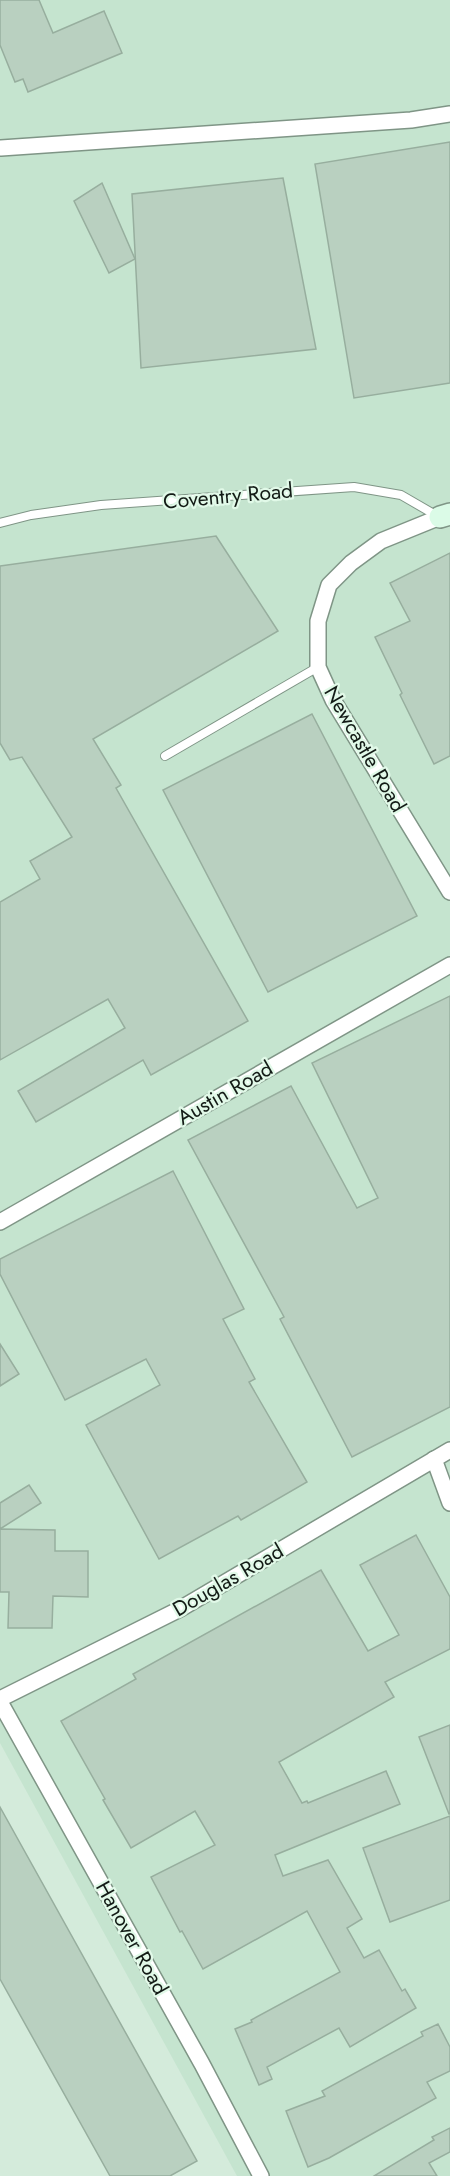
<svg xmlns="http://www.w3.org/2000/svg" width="450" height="2176" viewBox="0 0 450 2176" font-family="Jost,sans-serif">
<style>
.built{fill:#c5e4cf}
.building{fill:#b9d0c0;stroke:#97ae9e;stroke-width:1.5}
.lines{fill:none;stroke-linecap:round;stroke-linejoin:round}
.lane-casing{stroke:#7f9586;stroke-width:10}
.street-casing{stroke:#7f9586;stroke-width:18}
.secondary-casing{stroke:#7f9586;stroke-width:24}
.lane{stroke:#fff;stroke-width:8}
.street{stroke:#fff;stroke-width:15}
.secondary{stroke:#dbfbe7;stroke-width:21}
.labels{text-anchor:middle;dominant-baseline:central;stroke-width:4.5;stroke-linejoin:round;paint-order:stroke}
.street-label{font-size:21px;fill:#131b16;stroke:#e1f9e8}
</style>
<rect width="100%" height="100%" fill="#d4ebdb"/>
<polygon class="built" points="0,0 450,0 450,2176 237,2176 0,1743"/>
<g class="building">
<polygon points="0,0 39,0 53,33 104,11 122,53 28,92 23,79 15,82 0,45"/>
<polygon points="450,142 450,383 354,398 315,164"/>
<polygon points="283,178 316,349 141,368 132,194"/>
<polygon points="102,183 135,259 109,273 74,201"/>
<polygon points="216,536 278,631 93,739 121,785 116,788 248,1021 151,1075 143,1060 36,1122 18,1091 125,1028 108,999 0,1060 0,902 40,879 30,861 72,837 22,757 10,760 0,743 0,566"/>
<polygon points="450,553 450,756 434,764 400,695 402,693 375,637 410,621 390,583"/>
<polygon points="312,714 417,916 268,992 163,790"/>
<polygon points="450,996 450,1407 352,1457 280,1319 284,1317 188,1140 291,1086 357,1208 378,1198 312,1063"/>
<polygon points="173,1171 244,1309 223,1319 255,1379 249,1382 307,1482 241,1520 238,1516 159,1559 86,1425 160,1385 146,1359 65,1400 0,1274 0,1259"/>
<polygon points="0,1344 19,1374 0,1386"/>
<polygon points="29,1485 41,1503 0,1529 0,1503"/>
<polygon points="0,1529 55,1530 55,1551 88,1551 88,1597 53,1596 52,1628 8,1628 9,1592 0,1592"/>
<polygon points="416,1535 450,1597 450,1649 385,1682 394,1697 279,1762 302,1803 307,1801 308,1803 386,1771 400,1804 275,1855 283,1876 328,1860 362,1919 347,1928 364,1958 379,1950 402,1991 405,1989 416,2008 350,2047 339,2028 267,2067 272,2079 259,2085 235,2029 252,2022 251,2020 340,1972 307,1911 203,1969 182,1931 180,1932 151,1877 215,1845 195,1811 131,1848 103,1800 105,1799 61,1721 136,1679 133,1674 321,1570 368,1651 399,1635 360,1565"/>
<polygon points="450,1725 450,1814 449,1814 419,1737"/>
<polygon points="0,1807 197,2161 170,2176 110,2176 0,1979"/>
<polygon points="450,1816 450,1900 390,1922 363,1848"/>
<polygon points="438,2024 450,2047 450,2071 427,2082 436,2098 329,2158 308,2167 286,2111 325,2096 322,2091 423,2036 421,2032"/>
<polygon points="450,2128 450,2152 429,2163 437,2176 374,2176 434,2140 432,2137"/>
</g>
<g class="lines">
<g class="lane-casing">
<g id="lane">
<polyline points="0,523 31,515 101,505 354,487 401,495 439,517"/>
<polyline points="165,756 318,667"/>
</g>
</g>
<g class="street-casing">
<g id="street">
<polyline points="1,148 411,120 450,114"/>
<polyline points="440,517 381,541 351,563 329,585 318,621 318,667 333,700 450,892"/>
<polyline points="0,1222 450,965"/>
<polyline points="434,1459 450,1503"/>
<polyline points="0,1699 180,1609 450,1450"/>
<polyline points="0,1702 202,2064 261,2176"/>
</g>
</g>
<g class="secondary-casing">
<polyline id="secondary" points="440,517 450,514"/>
</g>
<use href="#lane" class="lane"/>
<use href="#street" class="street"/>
<use href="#secondary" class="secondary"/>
</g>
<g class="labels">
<g class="street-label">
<text transform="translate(228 496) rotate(-5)">Coventry Road</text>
<text transform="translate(365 749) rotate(60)">Newcastle Road</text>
<text transform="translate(225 1093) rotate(-30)">Austin Road</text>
<text transform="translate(228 1580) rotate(-30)">Douglas Road</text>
<text transform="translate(132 1938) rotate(61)">Hanover Road</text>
</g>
</g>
</svg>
